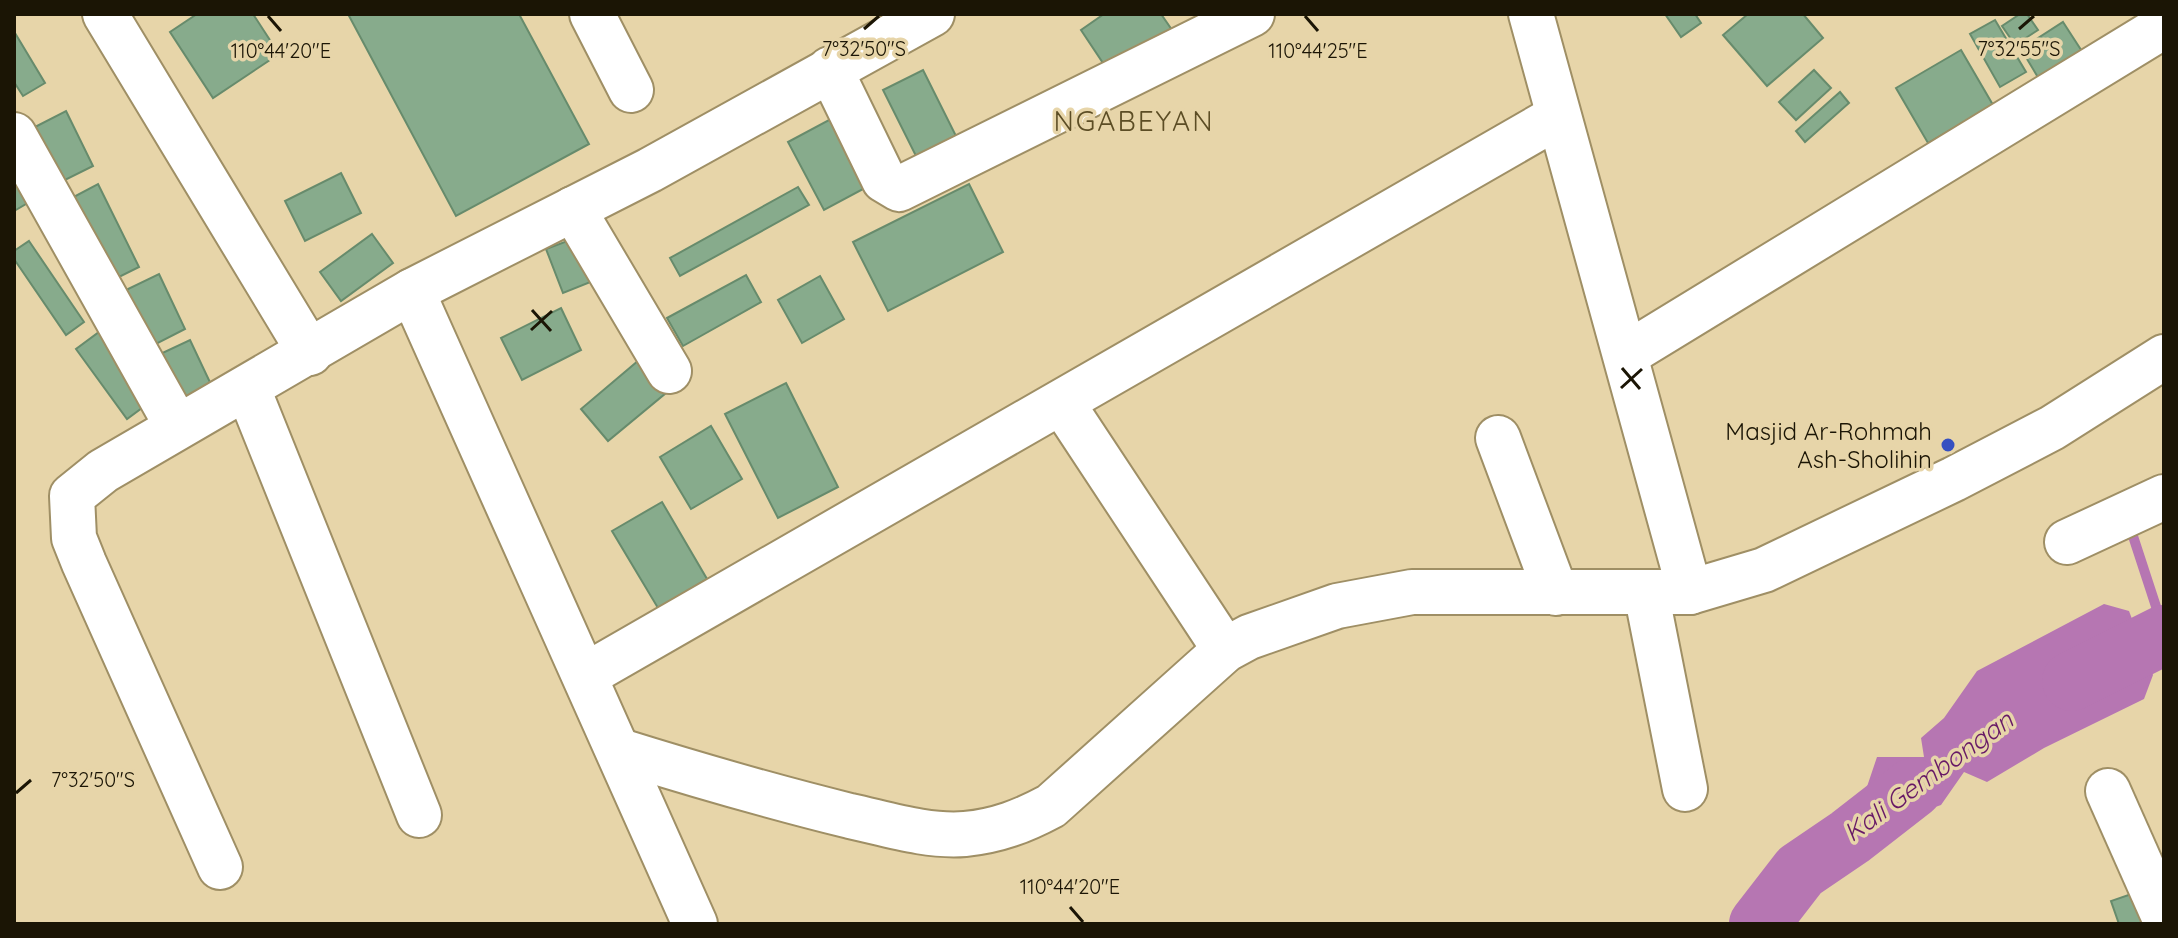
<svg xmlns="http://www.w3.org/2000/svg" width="2178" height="938" viewBox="0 0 2178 938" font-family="Quicksand,sans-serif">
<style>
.water{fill:#b676b2}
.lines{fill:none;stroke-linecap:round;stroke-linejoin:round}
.stream{stroke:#b676b2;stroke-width:10}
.river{stroke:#b676b2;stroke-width:60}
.building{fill:#87ab8c;stroke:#678b6c;stroke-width:2}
.minor-casing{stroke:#9f8f65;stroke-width:48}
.minor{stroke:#fff;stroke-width:44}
.ticks{fill:none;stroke:#1b1505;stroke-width:3}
.poi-dot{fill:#3650c1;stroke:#e7d5a9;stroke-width:3}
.labels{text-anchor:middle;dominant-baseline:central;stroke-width:7;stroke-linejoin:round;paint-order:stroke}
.poi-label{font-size:24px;fill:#1b1505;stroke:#e7d5a9;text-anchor:end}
.water-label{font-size:26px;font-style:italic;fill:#671966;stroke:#e7d5a9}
.quarter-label{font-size:28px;letter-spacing:2px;fill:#5c4d25;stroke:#e7d5a9}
.ticks-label{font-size:20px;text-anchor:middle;fill:#1b1505;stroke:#e7d5a9;stroke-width:7;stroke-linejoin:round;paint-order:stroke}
</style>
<rect width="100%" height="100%" fill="#e7d5a9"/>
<polygon class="water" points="2104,604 2129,611 2153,675 2144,699 2044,748 1987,782 1964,772 1941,805 1850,837 1877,757 1924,757 1921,738 1944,718 1977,671"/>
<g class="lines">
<polyline class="stream" points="2131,530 2164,631"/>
<g class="river">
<polyline points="2072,681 2164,635"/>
<polyline points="1759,924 1800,871 1850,837 1913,788"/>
</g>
</g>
<g class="building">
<polygon points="197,14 253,14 279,54 213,98 170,32"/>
<polygon points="348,14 519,14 589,144 456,216"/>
<polygon points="1104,14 1161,14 1172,30 1109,72 1081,30"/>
<polygon points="1665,14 1695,14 1701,23 1681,37"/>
<polygon points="1748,14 1803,14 1823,38 1767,86 1723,35"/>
<polygon points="2020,14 2027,14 2038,30 2015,45 2002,26"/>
<polygon points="1995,20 2026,72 2000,87 1970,34"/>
<polygon points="2063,22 2085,56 2042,84 2021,49"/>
<polygon points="15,33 45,83 23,96 14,82"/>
<polygon points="1961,50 1993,105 1928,143 1896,88"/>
<polygon points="923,70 961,146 921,166 883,90"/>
<polygon points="1814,70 1831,88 1796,120 1779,102"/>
<polygon points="1840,92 1849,103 1805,142 1796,131"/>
<polygon points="66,111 93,166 59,183 33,128"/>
<polygon points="842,113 878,181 824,210 788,142"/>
<polygon points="14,158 38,197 14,211"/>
<polygon points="341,173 361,213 305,241 285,201"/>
<polygon points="98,184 139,267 109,282 68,200"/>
<polygon points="969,184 1003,252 888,311 853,242"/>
<polygon points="798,187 809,205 680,276 670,258"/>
<polygon points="372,234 393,263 341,301 320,272"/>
<polygon points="586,234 603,277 563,293 546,249"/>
<polygon points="29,241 84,322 66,335 14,259 14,251"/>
<polygon points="159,274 185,329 152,346 126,290"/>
<polygon points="746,275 761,302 683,346 667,318"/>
<polygon points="820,276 844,319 802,343 778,300"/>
<polygon points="561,308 581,350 522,380 501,338"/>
<polygon points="99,332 150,402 127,419 76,349"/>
<polygon points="190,340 216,395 183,411 156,356"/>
<polygon points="645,355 672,388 608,441 581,409"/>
<polygon points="786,383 838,487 778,518 725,414"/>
<polygon points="711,426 742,479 691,509 660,457"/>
<polygon points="662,502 707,579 658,608 612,531"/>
<polygon points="2146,889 2144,924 2119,924 2111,901"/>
</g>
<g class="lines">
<g class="minor-casing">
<g id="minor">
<polyline points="105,14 310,353"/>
<polyline points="592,14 631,90"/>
<polyline points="1531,14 1690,592"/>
<polyline points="830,69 884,180 899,189 1252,14"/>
<polyline points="14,135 177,426"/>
<polyline points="573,209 669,371"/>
<polyline points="412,291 695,924"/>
<polyline points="1627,354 2164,26"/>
<polyline points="248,389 419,815"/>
<polyline points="1062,403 1225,650"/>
<polyline points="1498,438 1556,593"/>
<polyline points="2067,542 2164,497"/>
<polyline points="1646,592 1685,789"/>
<polyline points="586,675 1557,117"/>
<path d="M 620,751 C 697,775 773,797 850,816 C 887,824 927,837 965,834 C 997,831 1023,821 1051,806 L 1225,650 L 1249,637 L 1337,606 L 1412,592 L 1690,592 L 1764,570 L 1954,479 L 2052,428 L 2164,357"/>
<polyline points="2108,791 2164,917"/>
<polyline points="220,867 84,563 74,538 72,496 103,471 412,291 650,170 932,14"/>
</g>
</g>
<use href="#minor" class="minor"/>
</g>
<path class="ticks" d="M 268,16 L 281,31M 1305,16 L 1318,31M 864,29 L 879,16M 2019,29 L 2034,16M 532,310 L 551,331M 531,330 L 552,311M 1622,368 L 1640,389M 1621,388 L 1642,369M 16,793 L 31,780M 1070,907 L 1083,922"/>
<circle class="poi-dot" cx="1948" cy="445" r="8"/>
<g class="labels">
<g class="poi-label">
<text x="1932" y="431">Masjid Ar-Rohmah<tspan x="1932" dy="28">Ash-Sholihin</tspan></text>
</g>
<g class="water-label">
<text transform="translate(1928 776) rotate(-36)">Kali Gembongan</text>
</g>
<g class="quarter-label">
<text x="1134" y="120">NGABEYAN</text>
</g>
</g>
<g class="ticks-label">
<text x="2019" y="56">7°32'55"S</text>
<text x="864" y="56">7°32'50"S</text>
<text x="281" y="58">110°44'20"E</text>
<text x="1318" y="58">110°44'25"E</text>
<text x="93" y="787">7°32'50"S</text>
<text x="1070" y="894">110°44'20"E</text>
</g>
<rect width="2178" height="938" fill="none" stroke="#1b1505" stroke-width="32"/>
</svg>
